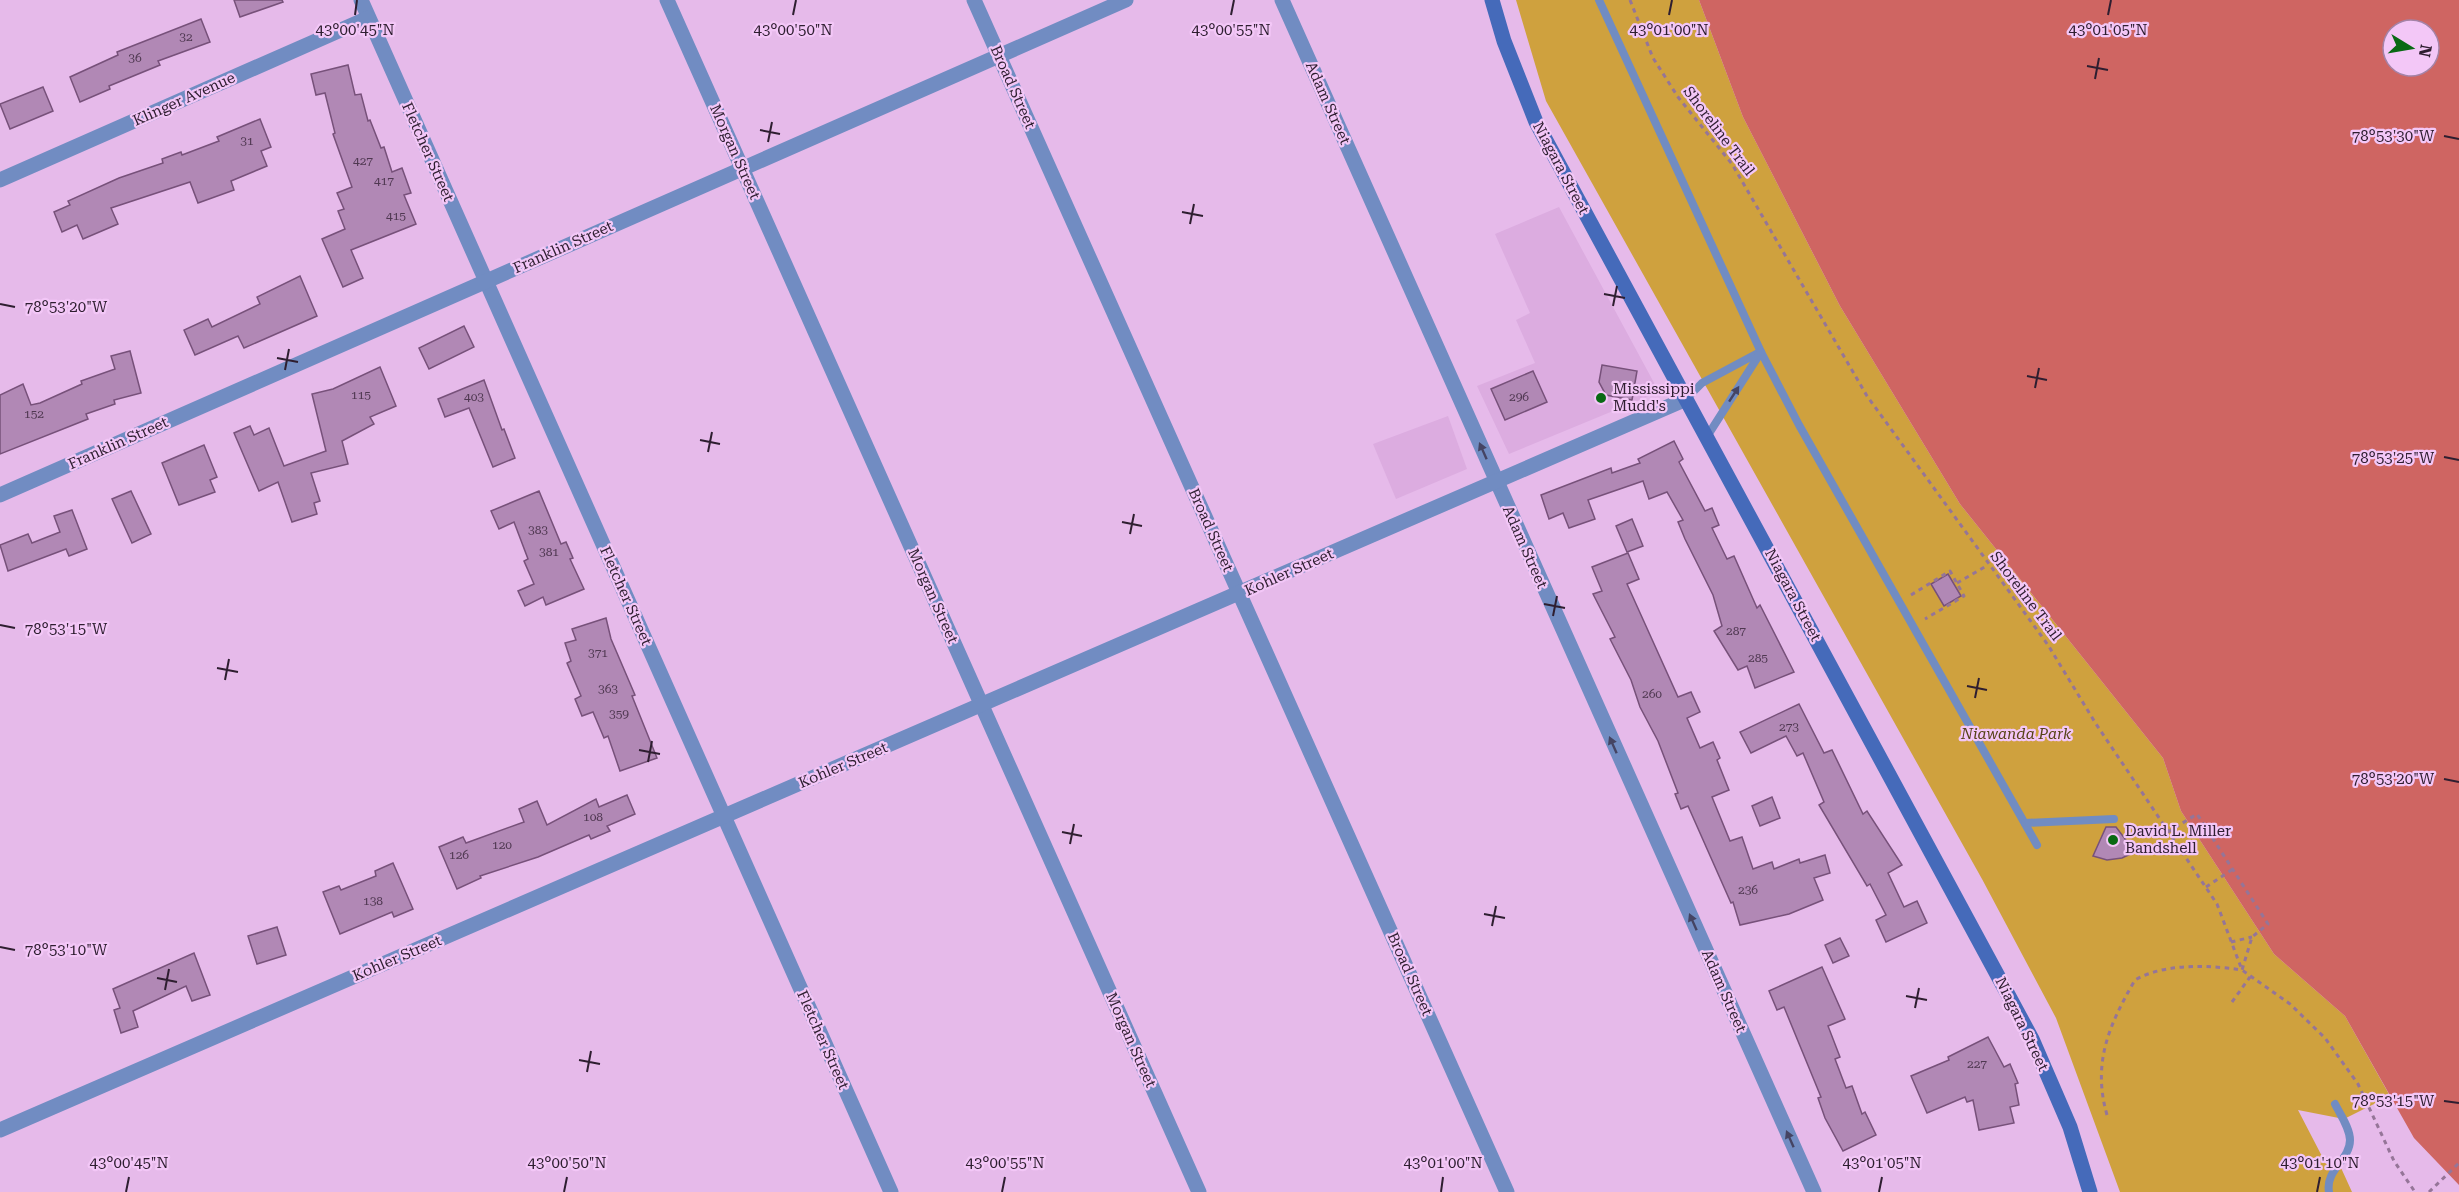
<svg xmlns="http://www.w3.org/2000/svg" width="2459" height="1192" viewBox="0 0 2459 1192" font-family="'Roboto Serif',serif">
<style>
.built{fill:#dcace0}
.green{fill:#cfa13e}
.water{fill:#cf6562;fill-rule:evenodd}
.building{fill:#b188b5;stroke:#77517a;stroke-width:1.5}
.lines{fill:none;stroke-linecap:round;stroke-linejoin:round}
.path{stroke:#957598;stroke-width:3;stroke-dasharray:4.5 4.5;stroke-linecap:butt}
.service{stroke:#718cc2;stroke-width:8}
.minor{stroke:#718cc2;stroke-width:15}
.secondary{stroke:#456aba;stroke-width:15}
.oneway{fill:#454463}
.ticks{fill:none;stroke:#2e1e30;stroke-width:2}
.poi-dot{fill:#086913;stroke:#f3c7f7;stroke-width:2}
.labels{text-anchor:middle;dominant-baseline:central;stroke-width:4.5;stroke-linejoin:round;paint-order:stroke}
.number-label{font-size:12px;fill:#4f3851}
.street-label{font-size:15px;fill:#2e1e30;stroke:#f3c7f7}
.poi-label{font-size:15px;fill:#2e1e30;stroke:#f3c7f7;text-anchor:start}
.park-label{font-size:15px;font-style:italic;fill:#564216;stroke:#f3c7f7}
.ticks-label{font-size:15px;text-anchor:middle;fill:#2e1e30;stroke:#f3c7f7;stroke-width:4.5;stroke-linejoin:round;paint-order:stroke}
</style>
<rect width="100%" height="100%" fill="#e6baea"/>
<g class="built">
<polygon points="1559,207 1659,392 1509,454 1477,386 1535,363 1516,320 1530,313 1495,234"/>
<polygon points="1448,416 1467,469 1396,499 1373,444"/>
</g>
<polygon class="green" points="1516,0 1699,0 1743,117 1840,306 1960,504 2163,758 2181,811 2274,954 2345,1016 2390,1096 2344,1119 2298,1110 2326,1164 2337,1159 2352,1192 2120,1192 2056,1018 1982,879 1546,101"/>
<path class="water" d="M 1699,0 L 2459,0 L 2459,1185 L 2414,1138 L 2345,1016 L 2274,954 L 2181,811 L 2163,758 L 1960,504 L 1840,306 L 1743,117 ZM 2393,30 L 2429,30 L 2429,66 L 2393,66 Z"/>
<g class="building">
<polygon points="234,0 282,0 283,2 240,17"/>
<polygon points="201,19 210,42 158,61 160,65 109,86 110,89 80,102 70,77 118,55 117,52"/>
<polygon points="348,65 355,95 361,94 368,121 370,120 381,148 384,147 392,172 402,168 411,193 404,195 416,224 351,250 363,278 343,287 322,239 345,229 338,211 344,209 337,193 352,187 333,134 335,133 325,93 316,95 311,74"/>
<polygon points="43,87 53,111 10,129 0,104"/>
<polygon points="260,119 271,147 261,151 267,166 231,181 234,190 198,203 190,182 111,208 118,224 83,239 77,225 62,232 54,212 70,205 68,201 119,178 163,163 162,159 181,152 182,155 219,141 217,137"/>
<polygon points="300,276 317,316 244,348 238,336 195,355 184,330 208,319 212,327 260,304 257,297"/>
<polygon points="464,326 474,347 429,369 419,348"/>
<polygon points="130,351 141,393 114,400 115,404 86,414 88,419 0,454 0,395 23,384 31,405 40,403 82,384 81,381 115,369 111,356"/>
<polygon points="1602,365 1637,371 1632,400 1606,395 1599,382"/>
<polygon points="380,367 396,406 370,417 374,424 342,441 348,464 311,473 320,501 314,503 317,514 292,522 278,482 259,491 234,433 250,426 254,435 269,428 284,466 326,451 312,394 333,389"/>
<polygon points="1533,371 1547,402 1505,420 1491,389"/>
<polygon points="484,380 502,430 504,429 515,458 493,467 469,408 445,417 438,399"/>
<polygon points="1674,441 1683,459 1679,462 1705,511 1712,508 1719,525 1712,528 1727,559 1734,556 1757,608 1760,605 1794,672 1755,688 1747,666 1738,670 1714,631 1722,626 1713,595 1685,539 1678,522 1683,520 1667,492 1649,499 1643,481 1588,500 1595,519 1569,528 1563,513 1549,519 1541,495 1611,468 1612,473 1640,463 1638,459"/>
<polygon points="204,445 217,477 210,480 215,492 179,505 162,463"/>
<polygon points="131,491 151,534 132,543 112,499"/>
<polygon points="539,491 561,544 566,542 573,558 570,559 584,589 546,605 543,597 525,606 518,591 534,584 524,561 528,559 514,522 499,529 491,511"/>
<polygon points="72,510 87,549 69,556 66,549 8,571 0,545 28,534 32,543 60,532 54,516"/>
<polygon points="1632,519 1643,546 1627,552 1616,526"/>
<polygon points="1628,553 1639,579 1627,584 1678,697 1691,692 1700,712 1687,718 1700,748 1713,742 1720,758 1717,760 1729,790 1712,797 1730,841 1742,837 1753,869 1772,862 1774,869 1799,859 1800,863 1825,855 1830,873 1814,878 1823,900 1789,914 1740,925 1733,902 1731,903 1688,806 1681,809 1675,794 1678,793 1658,741 1640,707 1631,680 1610,639 1615,637 1593,594 1602,591 1592,567"/>
<polygon points="1948,574 1961,596 1944,606 1931,584"/>
<polygon points="606,618 611,639 635,695 632,696 657,758 620,771 608,736 604,738 593,712 582,716 575,699 581,696 567,663 571,661 565,643 576,640 572,629"/>
<polygon points="1799,704 1824,753 1832,750 1863,814 1867,811 1902,865 1888,873 1904,907 1917,901 1927,923 1886,942 1876,920 1886,915 1870,884 1867,886 1819,805 1824,802 1803,753 1797,756 1786,736 1751,753 1740,732"/>
<polygon points="627,795 635,814 607,826 610,831 591,839 589,835 538,857 480,876 481,878 457,889 439,847 463,837 466,843 524,822 519,809 537,801 547,825 596,799 599,807"/>
<polygon points="1772,797 1780,818 1760,826 1752,806"/>
<polygon points="2106,827 2116,827 2135,852 2122,858 2107,860 2093,856"/>
<polygon points="393,863 413,909 394,917 392,912 340,934 323,892 339,886 341,890 376,876 375,871"/>
<polygon points="277,927 286,955 257,964 248,936"/>
<polygon points="1840,938 1849,956 1833,963 1825,945"/>
<polygon points="194,953 210,995 192,1001 186,986 133,1011 138,1027 121,1033 114,1010 120,1008 113,989"/>
<polygon points="1822,967 1845,1019 1828,1026 1840,1057 1835,1059 1846,1088 1852,1086 1862,1114 1865,1112 1876,1135 1843,1151 1825,1118 1818,1098 1821,1097 1784,1007 1777,1010 1769,991"/>
<polygon points="1988,1037 2004,1067 2010,1064 2018,1083 2015,1084 2019,1105 2010,1107 2014,1123 1979,1130 1973,1100 1967,1102 1965,1097 1927,1113 1911,1076 1949,1060 1948,1057"/>
</g>
<g class="lines">
<g class="path">
<polyline points="1630,0 1653,58 1678,97 1732,164 1867,396 2048,645 2096,724 2217,904 2242,970 2290,1004 2325,1038 2358,1084 2394,1161 2415,1192"/>
<polyline points="1957,583 1988,565"/>
<polyline points="1911,595 1950,571 1964,596 1925,619"/>
<polyline points="2206,887 2233,869"/>
<polyline points="2231,942 2252,937"/>
<polyline points="2232,1002 2250,977"/>
<path d="M 2107,1115 C 2092,1063 2109,1025 2135,980 C 2165,963 2208,965 2242,970 L 2252,937 L 2268,924 L 2197,814 L 2168,832"/>
<polyline points="2429,1192 2459,1163"/>
</g>
<g class="service">
<polyline points="1599,0 1761,352 1799,425 2037,845"/>
<polyline points="1686,399 1702,383 1760,352"/>
<polyline points="1708,435 1761,352"/>
<polyline points="2025,823 2114,819"/>
<path d="M 2329,1192 C 2325,1170 2350,1160 2350,1140 C 2350,1128 2340,1114 2335,1104"/>
</g>
<g class="minor">
<polyline points="361,0 891,1192"/>
<polyline points="667,0 1199,1192"/>
<polyline points="974,0 1507,1192"/>
<polyline points="1282,0 1814,1192"/>
<polyline points="0,180 368,18"/>
<polyline points="0,495 1126,0"/>
<polyline points="0,1130 1686,399"/>
</g>
<polyline class="secondary" points="1492,0 1504,41 1536,122 2032,1039 2070,1127 2090,1192"/>
</g>
<defs><path id="oneway-solid" d="M-6-.8H1V-3.2L6.5 0L1 3.2V.8H-6Z" transform="scale(1.5)"/></defs>
<g class="oneway">
<use href="#oneway-solid" transform="translate(1734 394) rotate(-57)"/>
<use href="#oneway-solid" transform="translate(1483 451) rotate(-114)"/>
<use href="#oneway-solid" transform="translate(1613 745) rotate(-114)"/>
<use href="#oneway-solid" transform="translate(1693 922) rotate(-114)"/>
<use href="#oneway-solid" transform="translate(1790 1139) rotate(-114)"/>
</g>
<path class="ticks" d="M 355,15 L 357,0M 793,15 L 796,0M 1231,15 L 1234,0M 1669,15 L 1672,0M 2108,15 L 2111,0M 2087,66 L 2108,70M 2095,79 L 2099,58M 760,130 L 780,134M 2444,136 L 2459,139M 768,142 L 772,122M 1182,212 L 1203,216M 1190,224 L 1194,204M 1604,294 L 1625,298M 0,304 L 15,307M 1613,306 L 1617,286M 277,358 L 298,362M 285,370 L 289,349M 2027,376 L 2047,380M 2035,388 L 2039,368M 700,440 L 720,444M 708,452 L 712,432M 2444,457 L 2459,460M 1122,522 L 1142,526M 1130,534 L 1134,514M 1544,604 L 1565,608M 1553,616 L 1557,596M 0,625 L 15,628M 217,668 L 238,672M 225,680 L 229,659M 1967,686 L 1987,690M 1975,698 L 1979,678M 639,750 L 660,754M 648,762 L 652,741M 2444,779 L 2459,782M 1062,832 L 1082,836M 1070,844 L 1074,824M 1484,914 L 1505,918M 1492,926 L 1496,906M 0,947 L 15,950M 157,978 L 177,982M 165,990 L 169,969M 1906,996 L 1927,1000M 1915,1008 L 1919,988M 579,1060 L 600,1064M 587,1072 L 591,1051M 2444,1101 L 2459,1103M 126,1192 L 129,1177M 564,1192 L 567,1177M 1002,1192 L 1005,1177M 1441,1192 L 1443,1177M 1879,1192 L 1882,1177M 2317,1192 L 2320,1177"/>
<g class="poi-dot">
<circle cx="1601" cy="398" r="6"/>
<circle cx="2113" cy="840" r="6"/>
</g>
<g class="labels">
<g class="number-label">
<text x="186" y="37">32</text>
<text x="135" y="58">36</text>
<text x="247" y="141">31</text>
<text x="363" y="161">427</text>
<text x="384" y="181">417</text>
<text x="396" y="216">415</text>
<text x="361" y="395">115</text>
<text x="474" y="397">403</text>
<text x="1519" y="397">296</text>
<text x="34" y="414">152</text>
<text x="538" y="530">383</text>
<text x="549" y="552">381</text>
<text x="1736" y="631">287</text>
<text x="598" y="653">371</text>
<text x="1758" y="658">285</text>
<text x="608" y="689">363</text>
<text x="1652" y="694">260</text>
<text x="619" y="714">359</text>
<text x="1789" y="727">273</text>
<text x="593" y="817">108</text>
<text x="502" y="845">120</text>
<text x="459" y="855">126</text>
<text x="1748" y="890">236</text>
<text x="373" y="901">138</text>
<text x="1977" y="1064">227</text>
</g>
<g class="street-label">
<text transform="translate(1013 87) rotate(66)">Broad Street</text>
<text transform="translate(184 99) rotate(-24)">Klinger Avenue</text>
<text transform="translate(1328 103) rotate(66)">Adam Street</text>
<text transform="translate(1719 131) rotate(53)">Shoreline Trail</text>
<text transform="translate(428 152) rotate(66)">Fletcher Street</text>
<text transform="translate(735 152) rotate(66)">Morgan Street</text>
<text transform="translate(1561 168) rotate(62)">Niagara Street</text>
<text transform="translate(563 247) rotate(-24)">Franklin Street</text>
<text transform="translate(118 443) rotate(-24)">Franklin Street</text>
<text transform="translate(1211 530) rotate(66)">Broad Street</text>
<text transform="translate(1525 547) rotate(66)">Adam Street</text>
<text transform="translate(1289 572) rotate(-24)">Kohler Street</text>
<text transform="translate(1793 595) rotate(62)">Niagara Street</text>
<text transform="translate(626 596) rotate(66)">Fletcher Street</text>
<text transform="translate(933 596) rotate(66)">Morgan Street</text>
<text transform="translate(2026 596) rotate(53)">Shoreline Trail</text>
<text transform="translate(843 765) rotate(-23)">Kohler Street</text>
<text transform="translate(397 958) rotate(-23)">Kohler Street</text>
<text transform="translate(1410 974) rotate(66)">Broad Street</text>
<text transform="translate(1724 991) rotate(66)">Adam Street</text>
<text transform="translate(2022 1024) rotate(64)">Niagara Street</text>
<text transform="translate(823 1040) rotate(66)">Fletcher Street</text>
<text transform="translate(1131 1040) rotate(66)">Morgan Street</text>
</g>
<g class="poi-label">
<text x="1613" y="389">Mississippi<tspan x="1613" dy="17">Mudd's</tspan></text>
<text x="2125" y="831">David L. Miller<tspan x="2125" dy="17">Bandshell</tspan></text>
</g>
<g class="park-label">
<text x="2016" y="734">Niawanda Park</text>
</g>
</g>
<g class="ticks-label">
<text x="355" y="35">43°00'45"N</text>
<text x="793" y="35">43°00'50"N</text>
<text x="1669" y="35">43°01'00"N</text>
<text x="1231" y="35">43°00'55"N</text>
<text x="2108" y="35">43°01'05"N</text>
<text x="2393" y="141">78°53'30"W</text>
<text x="66" y="312">78°53'20"W</text>
<text x="2393" y="463">78°53'25"W</text>
<text x="66" y="634">78°53'15"W</text>
<text x="2393" y="784">78°53'20"W</text>
<text x="66" y="955">78°53'10"W</text>
<text x="2393" y="1106">78°53'15"W</text>
<text x="129" y="1168">43°00'45"N</text>
<text x="567" y="1168">43°00'50"N</text>
<text x="1005" y="1168">43°00'55"N</text>
<text x="1443" y="1168">43°01'00"N</text>
<text x="1882" y="1168">43°01'05"N</text>
<text x="2320" y="1168">43°01'10"N</text>
</g>
<g transform="translate(2411 48) rotate(101)"><circle r="28" fill="#f3c7f7" stroke="#a483a7" stroke-width="1.5"/>
<path d="M0-4.5L10 22L0 15L-10 22Z" fill="#086913"/>
<text y="-9" font-size="16" font-weight="bold" text-anchor="middle" fill="#2e1e30">N</text>
</g>
</svg>
